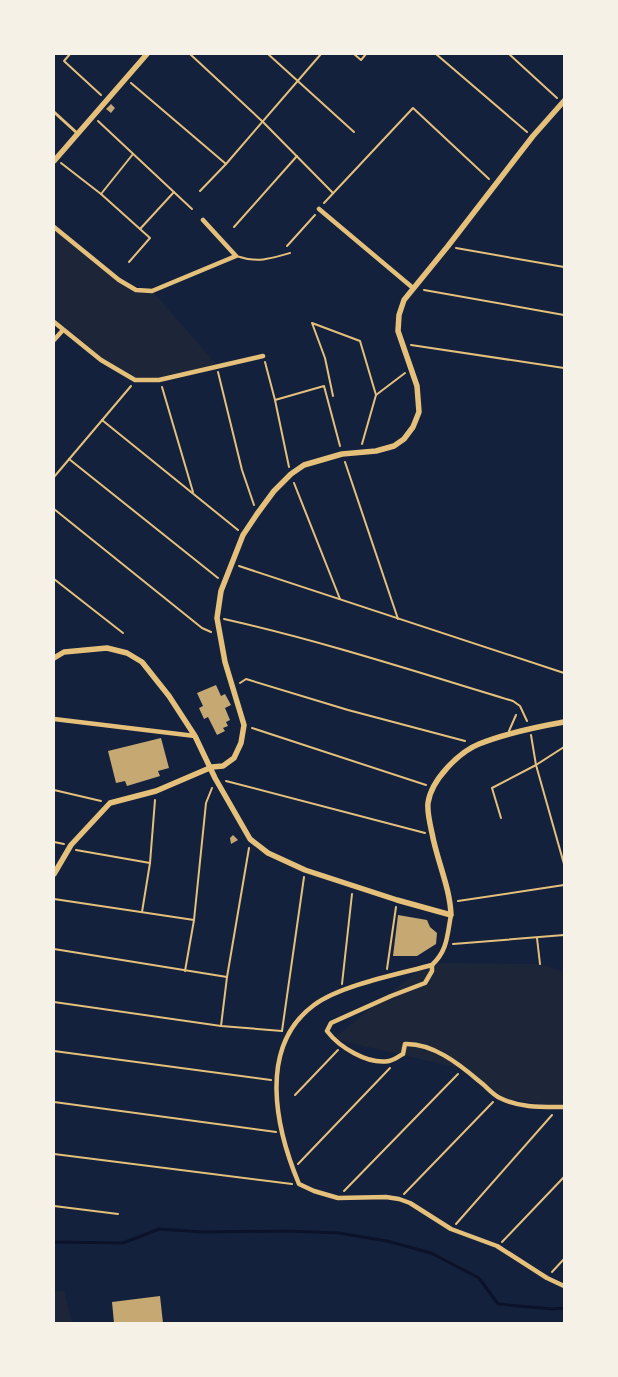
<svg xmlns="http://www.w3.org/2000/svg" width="618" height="1377" viewBox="0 0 618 1377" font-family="'Asap Condensed',sans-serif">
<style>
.green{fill:#1d2539}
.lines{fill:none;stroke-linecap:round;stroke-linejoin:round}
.stream{stroke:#0b132b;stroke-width:3}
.building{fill:#c6a872}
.path{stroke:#e5c07b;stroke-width:2}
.service{stroke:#e5c07b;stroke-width:2}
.pedestrian{stroke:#e5c07b;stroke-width:3}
.minor{stroke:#e5c07b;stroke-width:4.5}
.tertiary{stroke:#e5c07b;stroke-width:5.5}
</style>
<rect width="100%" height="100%" fill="#14213d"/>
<g class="green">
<polygon points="54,227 119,280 136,290 152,291 217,365 159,380 135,380 101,360 54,321"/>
<polygon points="427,963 540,964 564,972 564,1098 559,1107 498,1097 463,1069 333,1039"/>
<polygon points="54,1291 64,1291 72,1323 54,1323"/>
</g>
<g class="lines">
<polyline class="stream" points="54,1242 123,1243 159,1229 203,1232 286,1231 339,1233 387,1241 431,1253 479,1278 498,1304 552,1309 564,1308"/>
</g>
<g class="building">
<polygon points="111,104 115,108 111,113 106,109"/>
<polygon points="216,685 221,696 225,694 231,705 225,708 230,720 226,722 228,726 223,728 225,731 217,735 208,717 204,719 199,708 203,706 197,693"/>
<polygon points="161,738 169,768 158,771 160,776 127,786 125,781 116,783 108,751"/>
<polygon points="233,835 238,840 231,844 230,838"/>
<polygon points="398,915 427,920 430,927 437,933 436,944 417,956 393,956"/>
<polygon points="160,1296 163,1323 114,1323 112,1302"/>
</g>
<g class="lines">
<g class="path">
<polyline points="70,54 64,61 101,95"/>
<polyline points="190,54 263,122 333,193"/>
<polyline points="268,54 354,132"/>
<polyline points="354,54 361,60 366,54"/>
<polyline points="436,54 527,132"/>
<polyline points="509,54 557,98"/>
<polyline points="131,83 226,164"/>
<polyline points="98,121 192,209"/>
<polyline points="61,163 101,194 150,238 129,262"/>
<polyline points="200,191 226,164 321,54"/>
<polyline points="101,194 133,154"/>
<polyline points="324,203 413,108 489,179"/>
<polyline points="234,227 297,156"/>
<polyline points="140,229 174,192"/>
<polyline points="287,246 315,215"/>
<polyline points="456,248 564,267"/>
<polyline points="424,290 564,315"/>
<polyline points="411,345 564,368"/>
<polyline points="265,362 275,400 289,467"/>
<polyline points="218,372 242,470 254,505"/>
<polyline points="162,387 193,492"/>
<polyline points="333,396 325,358 312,323 360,341 376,395"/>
<polyline points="275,400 324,386 340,446"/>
<polyline points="102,420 238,530"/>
<polyline points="362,444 376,395 405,373"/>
<polyline points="69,459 218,578"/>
<polyline points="345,462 398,619"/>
<polyline points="54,477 131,386"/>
<polyline points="294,483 340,599"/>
<polyline points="54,509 202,628 211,632"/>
<polyline points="239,566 564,673"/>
<polyline points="54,579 123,633"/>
<path d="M 224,619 C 322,641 417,672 513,701 L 520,706 L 527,721"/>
<polyline points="240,683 246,679 348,710 465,741"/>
<polyline points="252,728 426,785"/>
<polyline points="531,735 536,765 564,864"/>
<polyline points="226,781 425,833"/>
<polyline points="54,790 101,801"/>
<polyline points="501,818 492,788 536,765 564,747"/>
<polyline points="54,842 64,844"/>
<polyline points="76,850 150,863"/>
<polyline points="54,899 194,920"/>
<polyline points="458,901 564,885"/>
<polyline points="142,912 150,863 155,800"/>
<polyline points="537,938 540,964"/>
<polyline points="453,944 564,935"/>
<polyline points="54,949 227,977"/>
<polyline points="387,969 396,907"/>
<polyline points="185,971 194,920 206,803 212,788"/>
<polyline points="342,984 352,894"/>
<polyline points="54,1002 221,1026 282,1031"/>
<polyline points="221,1026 227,977 249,848"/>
<polyline points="282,1031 304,877"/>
<polyline points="54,1051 271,1080"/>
<polyline points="295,1095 338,1050"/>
<polyline points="54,1102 276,1132"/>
<polyline points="54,1154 292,1184"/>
<polyline points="298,1164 390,1068"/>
<polyline points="344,1191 458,1074"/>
<polyline points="404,1194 493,1102"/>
<polyline points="54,1206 118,1214"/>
<polyline points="456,1224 552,1115"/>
<polyline points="502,1242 564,1177"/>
<polyline points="552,1272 564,1259"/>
</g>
<g class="service">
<path d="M 236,256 C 257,263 270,259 290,253"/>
<polyline points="509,731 516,715"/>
</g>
<polyline class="pedestrian" points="54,112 77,133"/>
<g class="minor">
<polyline points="319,209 413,288"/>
<polyline points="54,227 119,280 136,290 152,291 236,256 203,220"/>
<polyline points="54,322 101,360 135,380 159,380 263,356"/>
<polyline points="54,340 63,330"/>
<polyline points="54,719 195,736"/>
<path d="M 451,915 C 447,935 448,950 432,965 C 399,974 341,985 314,1005 C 257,1047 276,1129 299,1184 L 314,1191 L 338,1198 L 386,1197 L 399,1199 L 410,1203 L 451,1229 L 497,1246 L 547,1278 L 564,1286"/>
<path d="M 432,965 L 432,971 L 425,983 L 391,996 L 331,1023 L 327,1031 C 339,1047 368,1065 389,1061 C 394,1060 399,1056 403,1054 L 405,1044 C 432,1043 458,1063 479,1081 C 486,1086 492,1094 500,1098 C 520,1108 542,1107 564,1107"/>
</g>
<g class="tertiary">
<polyline points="54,161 147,54"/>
<path d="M 54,658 L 64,652 L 107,648 L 127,653 L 142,662 L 169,696 L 195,736 L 215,778 L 250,839 L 268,853 L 305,870 L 397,900 L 451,915 C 450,887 437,861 432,833 C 430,824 427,812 428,803 C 431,780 459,752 479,744 C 506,733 536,727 564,722"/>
<polyline points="54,874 71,845 110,803 156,791 212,767 223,766 234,758 241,743 244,725 225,662 217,618 221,591 243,535 257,514 274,491 291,474 304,465 342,454 376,451 394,446 404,439 413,427 419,412 417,386 398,331 399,315 404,300 448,246 533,136 564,101"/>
</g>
</g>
<rect width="618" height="1377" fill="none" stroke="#f6f1e7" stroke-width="110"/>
</svg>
